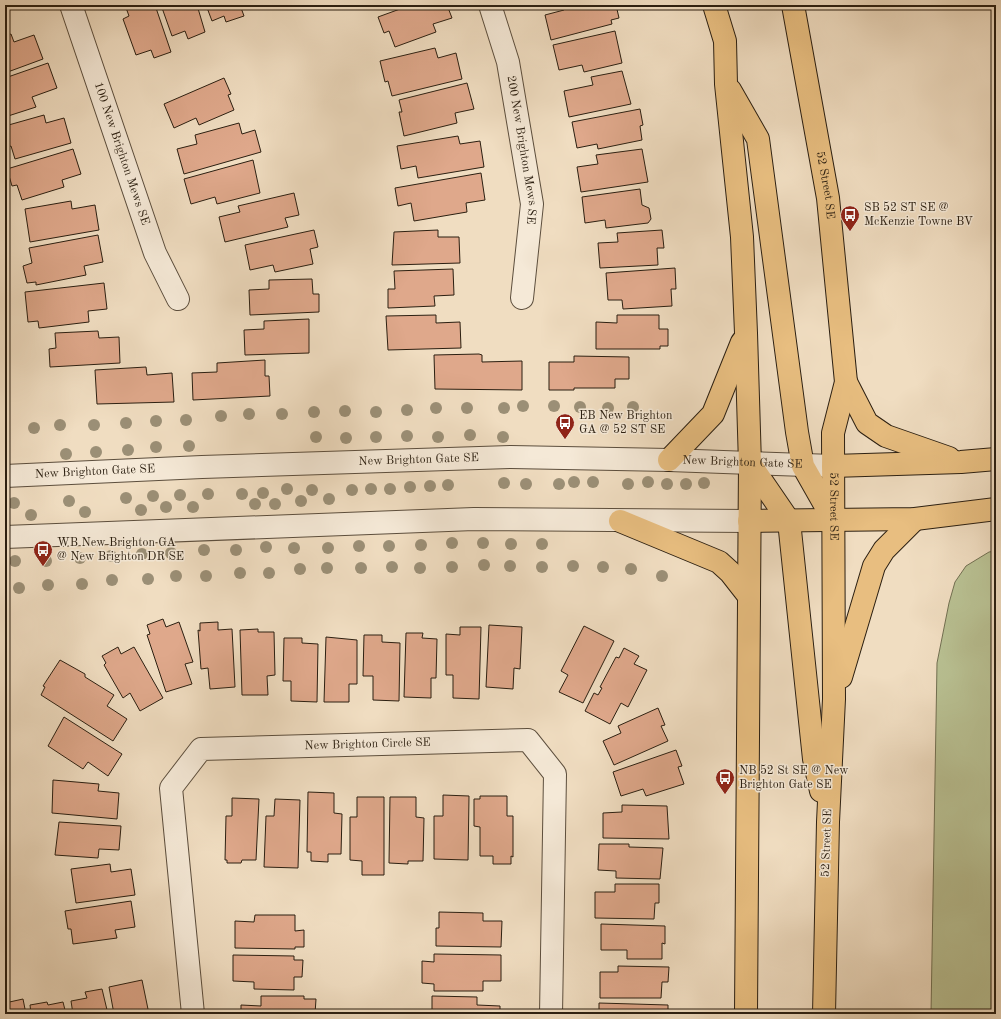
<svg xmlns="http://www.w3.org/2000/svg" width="1001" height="1019" viewBox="0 0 1001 1019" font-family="'Old Standard TT',serif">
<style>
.green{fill:#b9c193;stroke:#727052}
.building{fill:#dfa88b;stroke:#2b1f11}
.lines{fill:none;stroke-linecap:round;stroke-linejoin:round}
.minor-casing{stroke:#5c4e3d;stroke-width:24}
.major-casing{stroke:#2b1f11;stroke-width:24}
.minor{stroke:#f5e9d7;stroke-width:22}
.major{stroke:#e8be80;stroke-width:22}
.tree{fill:#9b8f76}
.labels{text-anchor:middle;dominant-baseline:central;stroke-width:3;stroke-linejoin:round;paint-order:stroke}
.street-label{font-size:12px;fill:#2b1f11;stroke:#f5e9d7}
.poi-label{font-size:12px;fill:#2b1f11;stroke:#f5e9d7;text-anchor:start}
</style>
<rect width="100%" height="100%" fill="#f0ddc1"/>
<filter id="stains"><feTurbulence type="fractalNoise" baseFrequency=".005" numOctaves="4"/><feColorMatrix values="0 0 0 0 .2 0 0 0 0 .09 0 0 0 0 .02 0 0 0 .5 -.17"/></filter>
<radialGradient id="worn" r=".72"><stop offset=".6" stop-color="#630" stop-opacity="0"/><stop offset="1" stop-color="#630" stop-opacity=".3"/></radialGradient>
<polygon class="green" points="996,551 996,1014 931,1014 937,663 949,603 955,582 966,566 989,552"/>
<g class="building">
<polygon points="125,5 155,5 171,52 154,58 151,50 136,55 123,19 129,16"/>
<polygon points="161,5 197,5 205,32 188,39 185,31 172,36"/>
<polygon points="206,5 240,5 244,16 226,22 224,16 212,21"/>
<polygon points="411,5 447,5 452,18 433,24 436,32 395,47 389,31 384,33 378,17"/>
<polygon points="563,5 616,5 619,18 611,20 612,24 551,40 545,15 564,10"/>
<polygon points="615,31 622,63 584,72 582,65 559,70 553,45"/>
<polygon points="11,34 14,42 34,35 43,59 5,73 5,36"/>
<polygon points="435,48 438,58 456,53 462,79 392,96 388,81 385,82 380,61"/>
<polygon points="48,63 57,88 32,97 36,107 5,117 5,78"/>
<polygon points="622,71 631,104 569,117 564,91 593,85 591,77"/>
<polygon points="224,78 231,94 228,95 234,110 199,125 196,118 174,128 164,104"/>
<polygon points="467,83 474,109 455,113 457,123 404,136 399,112 402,112 399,100"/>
<polygon points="640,109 643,125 640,126 642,140 598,149 597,144 577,148 572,122"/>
<polygon points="44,115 46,123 64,118 71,143 15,159 11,146 5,148 5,126"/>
<polygon points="239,123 242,134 255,130 261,152 184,174 177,149 197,144 195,135"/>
<polygon points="458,136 460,144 480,141 484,167 418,178 416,166 401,169 397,146"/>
<polygon points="73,149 81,174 62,180 64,187 22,200 17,185 12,186 7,169"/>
<polygon points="642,149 648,182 581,192 577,167 598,164 596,155"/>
<polygon points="253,160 260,193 217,204 215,197 191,204 184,179"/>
<polygon points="481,173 485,200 466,203 467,212 414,221 411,203 398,206 395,188"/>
<polygon points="640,189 642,205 649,208 651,219 648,223 606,228 605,220 585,223 582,197"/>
<polygon points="294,193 299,215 285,218 288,227 225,242 219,217 240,212 238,206"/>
<polygon points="71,201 72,209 95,205 99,230 30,242 25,209"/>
<polygon points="314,230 318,247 310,249 313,264 275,272 273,265 250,270 245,245"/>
<polygon points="438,230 438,237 459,237 460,263 392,265 394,232"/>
<polygon points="662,230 664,248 657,248 658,265 600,268 598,243 618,242 617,233"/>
<polygon points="98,235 103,262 84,266 86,275 36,285 36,282 27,283 23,266 32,263 29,248"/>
<polygon points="675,268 676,289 671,289 672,306 623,309 622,300 608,300 606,273"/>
<polygon points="453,269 454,295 434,296 435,306 388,308 388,289 395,289 394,271"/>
<polygon points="312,279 313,294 319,294 319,312 250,315 249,290 269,289 269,280"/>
<polygon points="104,283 107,309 88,311 89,322 39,328 38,321 28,322 25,292"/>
<polygon points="436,315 436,323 460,322 461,348 388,350 386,316"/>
<polygon points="617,315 659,315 659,329 668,329 668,346 660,346 660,349 596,349 596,322 617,323"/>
<polygon points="309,319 309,353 245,355 244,330 264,329 264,321"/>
<polygon points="98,331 99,338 119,337 120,363 50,367 49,349 56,348 55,333"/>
<polygon points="479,354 482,355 482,362 522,361 522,390 435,389 434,355"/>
<polygon points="574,356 629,357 629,379 615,379 615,388 574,388 574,390 549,390 549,362 574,362"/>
<polygon points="265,360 265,376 269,376 270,396 193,400 192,373 217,372 217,363"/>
<polygon points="146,367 147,375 172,373 174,402 97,404 95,370"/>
<polygon points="163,619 166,627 179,622 193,662 185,664 192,684 166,692 147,635 150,634 147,625"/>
<polygon points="218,622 218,630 232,629 235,687 210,689 208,668 201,669 198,630 200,631 200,623"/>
<polygon points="489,625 522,627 520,669 514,668 513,689 486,687"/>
<polygon points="584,626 614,641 583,703 559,692 568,675 561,671"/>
<polygon points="460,627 481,627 479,699 453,698 453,675 446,675 446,634 460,635"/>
<polygon points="258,629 258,632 274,632 275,675 267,676 268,695 242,695 240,630"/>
<polygon points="406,633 423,633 422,638 437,639 436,678 431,678 431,698 404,697"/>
<polygon points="364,635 382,635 382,642 400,643 399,701 373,700 373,676 363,676"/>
<polygon points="326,637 357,640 357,684 349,684 349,702 324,702"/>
<polygon points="284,638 302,638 302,643 318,644 317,702 291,701 291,681 283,681"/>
<polygon points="118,647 121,654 134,647 163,698 140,711 130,693 123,698 104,665 106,663 102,656"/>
<polygon points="624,648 639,656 634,664 647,670 628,707 621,703 610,724 585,711 594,693 598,695 602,688 600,687 616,657 619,658"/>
<polygon points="60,660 85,674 85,677 114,695 107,706 127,719 113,741 41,695 45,687 43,686"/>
<polygon points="658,708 665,725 661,726 668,741 614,765 603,741 621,733 618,726"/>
<polygon points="64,717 122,754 108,776 88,762 83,769 48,746"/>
<polygon points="676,750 682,766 678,767 684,784 646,796 643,789 621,796 613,772"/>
<polygon points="53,780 99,784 98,791 119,793 117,819 52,813"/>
<polygon points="308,792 334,793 334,813 342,814 341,854 328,854 328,862 311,861 311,852 307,852"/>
<polygon points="443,795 469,796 468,860 434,859 434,816 443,816"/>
<polygon points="480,796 507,796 507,816 513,816 513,857 511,856 511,864 493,864 493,856 480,856 480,827 474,826 474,799 480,799"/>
<polygon points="357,797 384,797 384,875 362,875 362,861 350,860 350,817 357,817"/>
<polygon points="390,797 416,797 416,817 424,818 423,861 408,861 408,864 389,863"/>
<polygon points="232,798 259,799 256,860 242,860 241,863 227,863 227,860 225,860 226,816 232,816"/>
<polygon points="275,799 300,800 298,868 264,867 266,816 274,816"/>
<polygon points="622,805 667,806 669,839 603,838 603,813 622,812"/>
<polygon points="59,822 121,826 119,850 99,849 98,858 55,855"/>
<polygon points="599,844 629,844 629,847 663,848 660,879 616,878 616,871 598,870"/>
<polygon points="110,864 111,872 131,869 135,895 76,903 71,869"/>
<polygon points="615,884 659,884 659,903 655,903 654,919 595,918 595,892 615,892"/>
<polygon points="131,901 135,927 115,930 117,938 73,944 71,929 68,929 65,911"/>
<polygon points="439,912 483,913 483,921 502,921 501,947 436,946 436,928 439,928"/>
<polygon points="255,915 295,915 295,931 304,930 304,947 295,947 295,949 235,948 235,921 254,922"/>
<polygon points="601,924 665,926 665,944 662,943 662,959 627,959 627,950 601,950"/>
<polygon points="434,954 501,955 501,981 483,981 483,991 434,991 434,984 422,983 422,961 434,962"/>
<polygon points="233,955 294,956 294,960 303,960 302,977 294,977 294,990 254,989 254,982 233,981"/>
<polygon points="618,966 669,967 668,982 662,982 661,998 600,998 600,972 618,972"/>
<polygon points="142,980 149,1014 114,1014 109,987"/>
<polygon points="102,989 108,1014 73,1014 71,1001 87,998 85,992"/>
<polygon points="261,996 304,996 304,999 316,999 315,1014 241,1014 241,1005 261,1006"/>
<polygon points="432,996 477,997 477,1005 500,1006 500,1014 432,1014"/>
<polygon points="23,999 26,1014 5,1014 5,1003"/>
<polygon points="47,1002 48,1005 63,1002 66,1014 31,1014 30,1005"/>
<polygon points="599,1003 668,1005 668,1014 599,1014"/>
</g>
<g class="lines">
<g class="minor-casing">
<g id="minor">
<path id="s1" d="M 71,5 L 155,253 L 178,299"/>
<path id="s2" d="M 490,5 L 508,62 L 532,204 L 522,298"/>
<path id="s3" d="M 5,476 L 202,467 L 511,457 L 669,460 L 833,466"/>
<polyline points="5,537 474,519 749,521"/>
<path id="s4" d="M 193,1014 L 171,788 L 201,749 L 528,740 L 555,774 L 551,1014"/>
</g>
</g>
<g class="major-casing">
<g id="major">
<polyline points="714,5 725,41 726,84 742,237 746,333 750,464 746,1014"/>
<path id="s5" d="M 793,5 L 828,198 L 846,382 L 833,433 L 834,699 L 828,822 L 824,1014"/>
<polyline points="730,90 758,139 797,432 803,466 833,519"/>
<polyline points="846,382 867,423 886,436 949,458"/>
<polyline points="669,460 713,414 742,342"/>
<polyline points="750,464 789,521 814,759 821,791"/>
<polyline points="833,466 961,462 996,459"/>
<polyline points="620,521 719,562 730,572 748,595"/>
<polyline points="749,521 915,519 996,509"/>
<polyline points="841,677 874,566 884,550 915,519"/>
</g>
</g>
<use href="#minor" class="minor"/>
<use href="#major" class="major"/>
</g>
<g class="tree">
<circle cx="523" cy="406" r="6"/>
<circle cx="554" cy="406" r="6"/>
<circle cx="580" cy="407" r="6"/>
<circle cx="633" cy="407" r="6"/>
<circle cx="436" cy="408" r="6"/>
<circle cx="467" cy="408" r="6"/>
<circle cx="504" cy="408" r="6"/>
<circle cx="608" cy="408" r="6"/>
<circle cx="407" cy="410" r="6"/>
<circle cx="345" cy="411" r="6"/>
<circle cx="314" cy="412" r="6"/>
<circle cx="376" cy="412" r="6"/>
<circle cx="249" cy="414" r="6"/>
<circle cx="282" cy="414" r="6"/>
<circle cx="221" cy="416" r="6"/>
<circle cx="186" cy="420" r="6"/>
<circle cx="156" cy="421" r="6"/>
<circle cx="126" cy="423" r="6"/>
<circle cx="60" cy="425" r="6"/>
<circle cx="94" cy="425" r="6"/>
<circle cx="34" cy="428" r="6"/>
<circle cx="470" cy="435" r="6"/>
<circle cx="407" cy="436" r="6"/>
<circle cx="316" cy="437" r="6"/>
<circle cx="376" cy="437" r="6"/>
<circle cx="438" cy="437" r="6"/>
<circle cx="503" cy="437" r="6"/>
<circle cx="346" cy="438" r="6"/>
<circle cx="189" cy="446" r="6"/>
<circle cx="156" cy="447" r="6"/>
<circle cx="128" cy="450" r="6"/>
<circle cx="96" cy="452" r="6"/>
<circle cx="66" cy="454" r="6"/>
<circle cx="574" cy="482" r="6"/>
<circle cx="593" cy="482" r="6"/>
<circle cx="648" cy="482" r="6"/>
<circle cx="504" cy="483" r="6"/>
<circle cx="704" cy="483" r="6"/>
<circle cx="526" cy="484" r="6"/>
<circle cx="559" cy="484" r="6"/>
<circle cx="628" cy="484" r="6"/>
<circle cx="667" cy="484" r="6"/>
<circle cx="686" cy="484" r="6"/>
<circle cx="448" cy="485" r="6"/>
<circle cx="430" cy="486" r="6"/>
<circle cx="410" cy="487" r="6"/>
<circle cx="287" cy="489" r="6"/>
<circle cx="371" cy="489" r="6"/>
<circle cx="390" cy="489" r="6"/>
<circle cx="312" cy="490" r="6"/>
<circle cx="352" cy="490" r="6"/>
<circle cx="263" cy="493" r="6"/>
<circle cx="208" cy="494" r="6"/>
<circle cx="242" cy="494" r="6"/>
<circle cx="180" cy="495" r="6"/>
<circle cx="153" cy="496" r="6"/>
<circle cx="126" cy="498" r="6"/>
<circle cx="329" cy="499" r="6"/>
<circle cx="69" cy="501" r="6"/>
<circle cx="301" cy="501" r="6"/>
<circle cx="14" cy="503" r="6"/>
<circle cx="255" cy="504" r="6"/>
<circle cx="275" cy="504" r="6"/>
<circle cx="166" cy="507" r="6"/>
<circle cx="193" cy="507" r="6"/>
<circle cx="141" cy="510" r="6"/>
<circle cx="85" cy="512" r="6"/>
<circle cx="31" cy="515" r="6"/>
<circle cx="452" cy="543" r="6"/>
<circle cx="483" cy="543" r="6"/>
<circle cx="511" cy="544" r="6"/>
<circle cx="542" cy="544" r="6"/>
<circle cx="421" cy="545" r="6"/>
<circle cx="359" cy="546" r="6"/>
<circle cx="389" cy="546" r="6"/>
<circle cx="266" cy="547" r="6"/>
<circle cx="294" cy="548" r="6"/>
<circle cx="328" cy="548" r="6"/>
<circle cx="204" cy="550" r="6"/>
<circle cx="236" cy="550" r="6"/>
<circle cx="171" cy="553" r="6"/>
<circle cx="142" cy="554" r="6"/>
<circle cx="111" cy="556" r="6"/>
<circle cx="80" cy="558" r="6"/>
<circle cx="15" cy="561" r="6"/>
<circle cx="46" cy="561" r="6"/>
<circle cx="484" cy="565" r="6"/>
<circle cx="510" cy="566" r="6"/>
<circle cx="573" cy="566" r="6"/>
<circle cx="392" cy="567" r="6"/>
<circle cx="452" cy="567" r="6"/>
<circle cx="542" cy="567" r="6"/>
<circle cx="603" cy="567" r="6"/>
<circle cx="327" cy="568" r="6"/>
<circle cx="361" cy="568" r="6"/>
<circle cx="420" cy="568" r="6"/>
<circle cx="300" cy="569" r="6"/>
<circle cx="631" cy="569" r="6"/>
<circle cx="240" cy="573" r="6"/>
<circle cx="269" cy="573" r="6"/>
<circle cx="176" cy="576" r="6"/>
<circle cx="206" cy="576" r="6"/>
<circle cx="662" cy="576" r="6"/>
<circle cx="148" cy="579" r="6"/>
<circle cx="112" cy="580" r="6"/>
<circle cx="82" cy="584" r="6"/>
<circle cx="48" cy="585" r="6"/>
<circle cx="19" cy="588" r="6"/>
</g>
<defs>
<g id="bus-pin" transform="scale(1)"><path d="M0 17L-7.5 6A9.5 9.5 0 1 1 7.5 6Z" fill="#8f2418" stroke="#f5e9d7"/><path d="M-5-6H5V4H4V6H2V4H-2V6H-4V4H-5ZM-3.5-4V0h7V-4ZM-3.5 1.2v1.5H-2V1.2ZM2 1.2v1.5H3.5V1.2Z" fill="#fff"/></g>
</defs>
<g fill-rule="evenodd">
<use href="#bus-pin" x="850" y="215"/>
<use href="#bus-pin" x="565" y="423"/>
<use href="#bus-pin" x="43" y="550"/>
<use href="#bus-pin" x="725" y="778"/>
</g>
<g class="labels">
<g class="street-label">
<text stroke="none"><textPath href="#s2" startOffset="149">200 New Brighton Mews SE</textPath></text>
<text stroke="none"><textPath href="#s1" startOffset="157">100 New Brighton Mews SE</textPath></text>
<text stroke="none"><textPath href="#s5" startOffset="183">52 Street SE</textPath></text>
<text stroke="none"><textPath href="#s3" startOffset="414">New Brighton Gate SE</textPath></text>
<text stroke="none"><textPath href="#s3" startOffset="738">New Brighton Gate SE</textPath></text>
<text stroke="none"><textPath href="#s3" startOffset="90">New Brighton Gate SE</textPath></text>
<text stroke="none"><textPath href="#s5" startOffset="507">52 Street SE</textPath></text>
<text stroke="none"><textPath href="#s4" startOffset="443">New Brighton Circle SE</textPath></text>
<text transform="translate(827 843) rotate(-88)">52 Street SE</text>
</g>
<g class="poi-label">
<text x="864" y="208">SB 52 ST SE @<tspan x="864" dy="14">McKenzie Towne BV</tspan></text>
<text x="579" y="416">EB New Brighton<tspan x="579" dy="14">GA @ 52 ST SE</tspan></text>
<text x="57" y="543">WB New Brighton GA<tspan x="57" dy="14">@ New Brighton DR SE</tspan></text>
<text x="739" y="771">NB 52 St SE @ New<tspan x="739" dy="14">Brighton Gate SE</tspan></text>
</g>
</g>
<rect width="1001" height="1019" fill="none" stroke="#f0ddc1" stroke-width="20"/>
<rect x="6" y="6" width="989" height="1007" fill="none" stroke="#2b1f11" stroke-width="2"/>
<rect x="10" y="10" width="981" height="999" fill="none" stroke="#2b1f11"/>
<rect width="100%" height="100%" filter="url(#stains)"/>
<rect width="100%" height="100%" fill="url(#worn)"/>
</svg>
